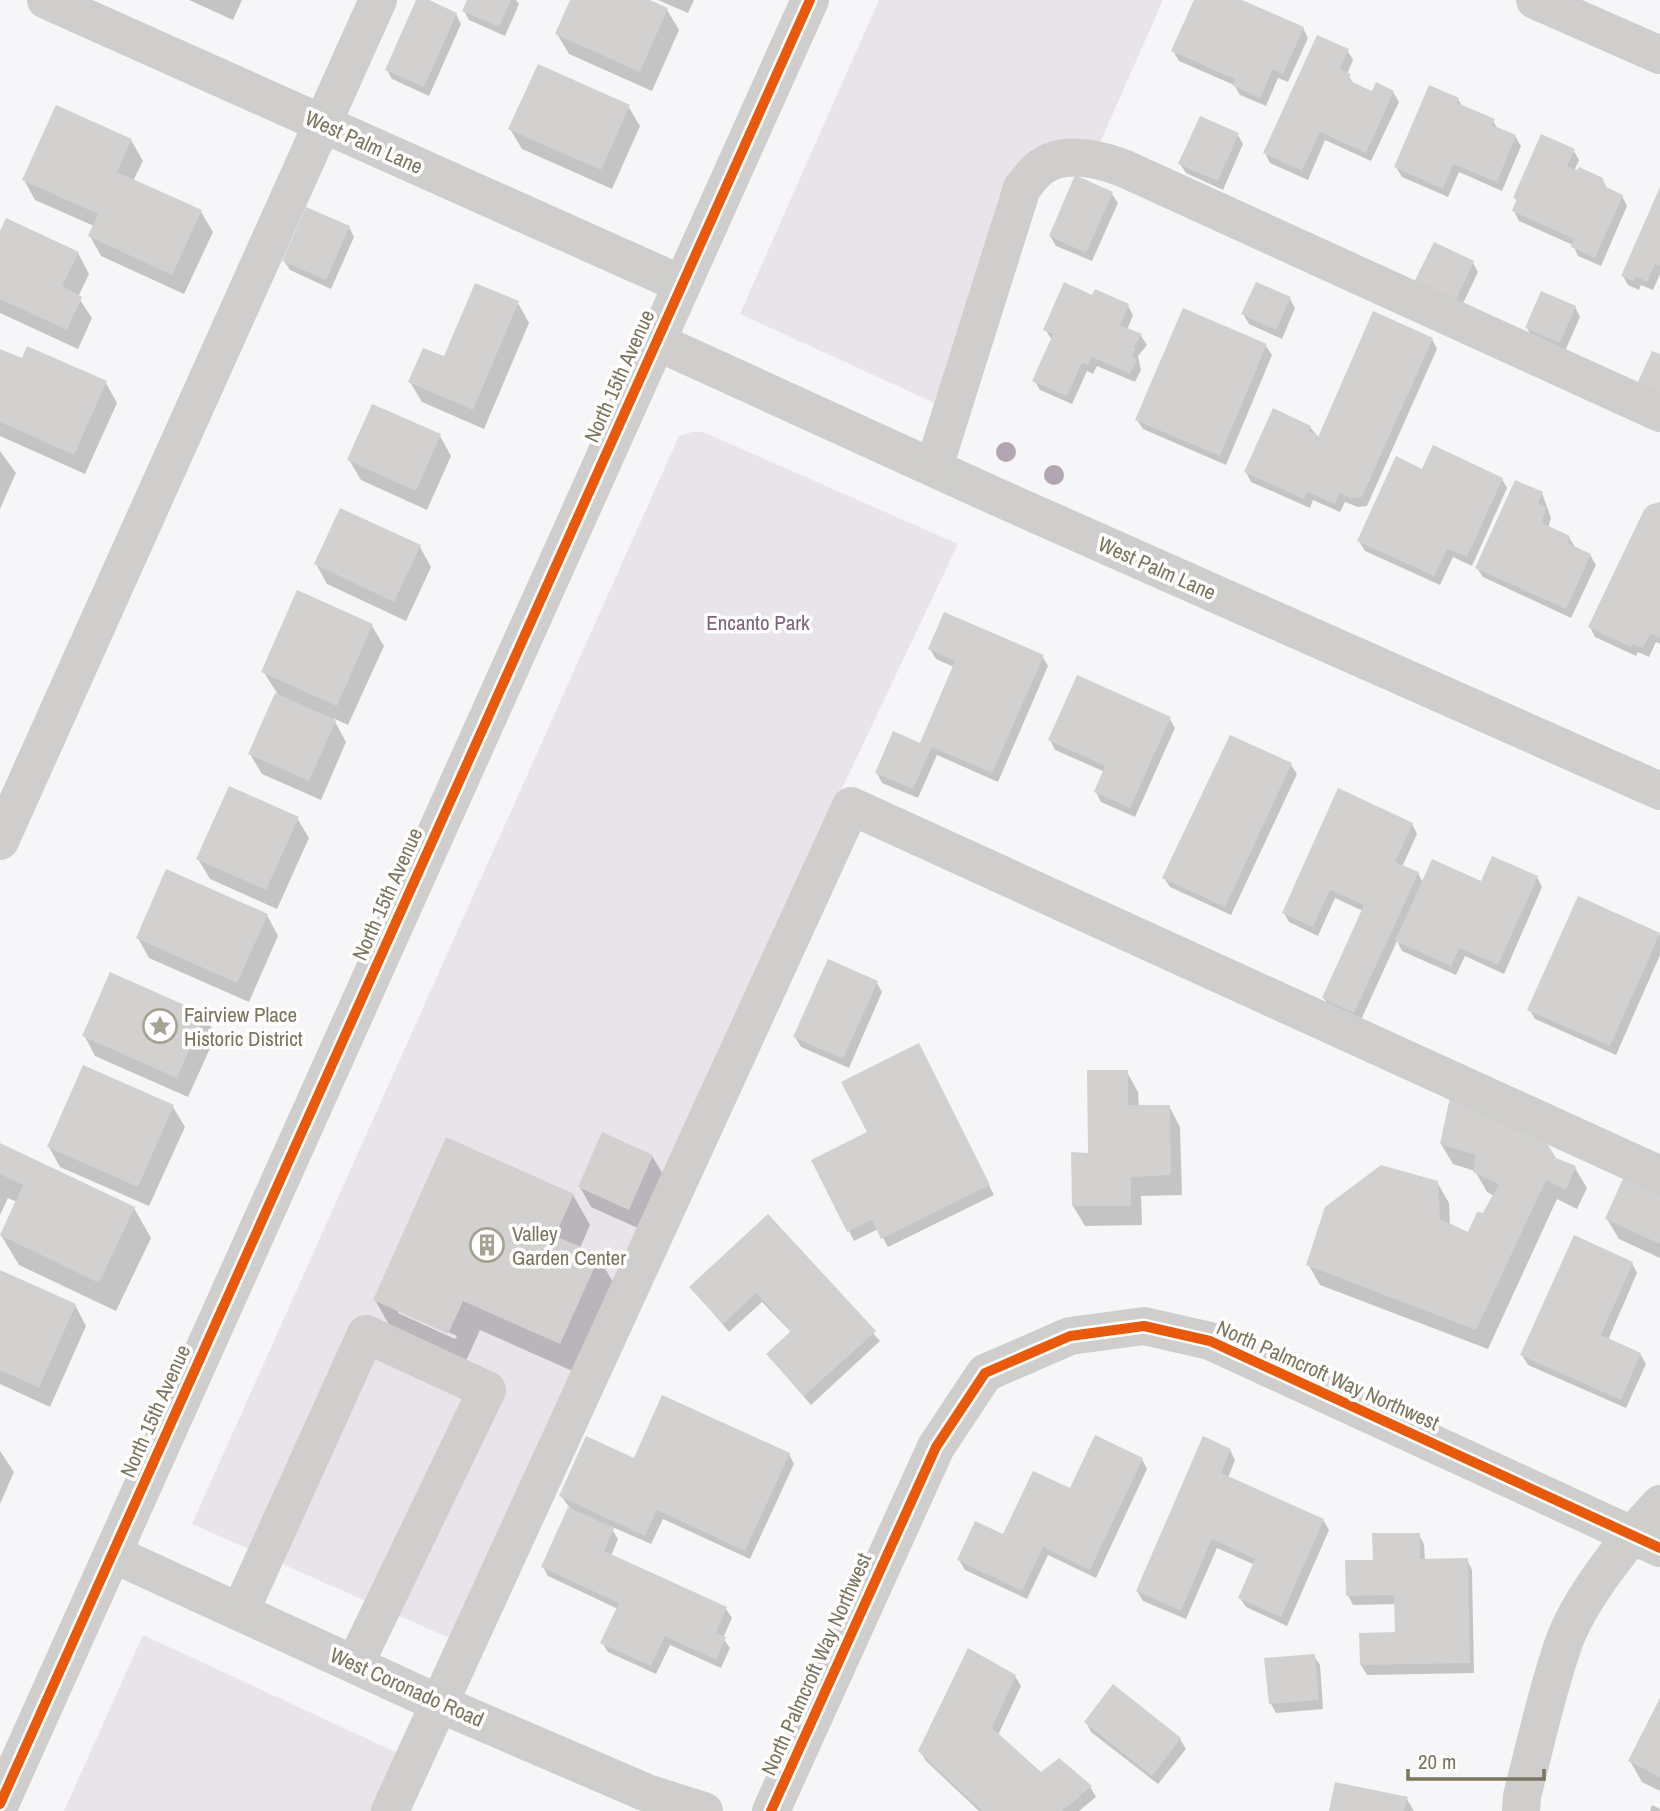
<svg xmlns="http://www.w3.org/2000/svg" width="1660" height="1811" viewBox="0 0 1660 1811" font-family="'Archivo Narrow',sans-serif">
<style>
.green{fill:#e9e3ea}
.shadow{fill:#0003;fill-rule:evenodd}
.building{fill:#d2d1d0}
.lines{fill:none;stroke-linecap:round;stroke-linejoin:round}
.minor{stroke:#cfcecc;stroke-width:38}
.cycleway-casing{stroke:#fff;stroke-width:15}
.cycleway{stroke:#e8590c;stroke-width:10}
.tree{fill:#b4a5b2}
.labels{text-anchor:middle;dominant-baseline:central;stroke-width:7;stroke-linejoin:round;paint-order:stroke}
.street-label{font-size:21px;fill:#7b755d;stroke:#fff}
.park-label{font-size:21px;fill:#7e647a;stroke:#fff}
.poi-label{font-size:21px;fill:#7b755d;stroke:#fff;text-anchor:start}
</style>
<rect width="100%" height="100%" fill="#f6f5f7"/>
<g class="green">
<polygon points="879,0 1163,0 1098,147 1011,174 998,199 990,269 939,405 740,314"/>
<polygon points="692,432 703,432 958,544 828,818 454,1640 192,1524 679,436"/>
<polygon points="143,1635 402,1755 375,1811 64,1811"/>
</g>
<g class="shadow">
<polygon points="189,0 242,0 233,20"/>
<polygon points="418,0 456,14 461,24 429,96 392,79 387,70"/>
<polygon points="469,0 516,0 519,4 505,36 469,20 464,11"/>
<polygon points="572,0 646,0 667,10 679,30 652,91 569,54 557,34"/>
<polygon points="658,0 694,0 688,13"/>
<polygon points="1196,0 1238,0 1303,28 1308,38 1288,82 1278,78 1266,106 1240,95 1234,85 1179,61 1173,51"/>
<polygon points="1347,50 1353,60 1347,74 1355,85 1373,93 1393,92 1399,102 1371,161 1325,140 1308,180 1270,163 1265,153"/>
<polygon points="1458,99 1463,108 1493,121 1498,129 1515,136 1521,146 1502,191 1459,172 1448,197 1402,177 1396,167"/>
<polygon points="628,106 640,126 612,189 522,149 510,129"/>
<polygon points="1238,135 1243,144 1223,190 1186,173 1180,164"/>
<polygon points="131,140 143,161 133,181 201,212 213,232 184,294 101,256 90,236 94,226 35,200 24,180"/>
<polygon points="1574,151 1579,160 1574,171 1602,179 1608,190 1622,196 1627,206 1601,266 1578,256 1573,245 1519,221 1514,211 1518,202 1515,198"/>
<polygon points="1660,192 1660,274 1653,290 1641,285 1639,290 1628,285 1623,276"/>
<polygon points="1112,194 1118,203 1092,261 1056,246 1050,236"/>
<polygon points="349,227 354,237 331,289 290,270 284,261"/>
<polygon points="0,235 78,253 89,274 78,297 92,318 78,349 0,313"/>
<polygon points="1473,263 1478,272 1459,312 1421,294"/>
<polygon points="1093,297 1128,306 1133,315 1127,330 1141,336 1147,345 1138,356 1141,370 1135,382 1097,366 1093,374 1087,371 1072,404 1040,390 1034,380 1052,340 1045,329"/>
<polygon points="1290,299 1295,308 1282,339 1249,324 1243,314"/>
<polygon points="518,303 529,323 484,429 422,402 410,382"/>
<polygon points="1575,307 1580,317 1565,351 1533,338 1527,328"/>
<polygon points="1432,339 1437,349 1367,506 1358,507 1345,502 1340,512 1313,500 1310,508 1251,482 1246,472 1310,427 1319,438"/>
<polygon points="1266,346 1272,355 1226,465 1143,429 1137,420"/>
<polygon points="0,351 23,361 106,383 117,403 85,474 0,436"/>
<polygon points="440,436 451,456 427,510 361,480 349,460"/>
<polygon points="0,451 16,473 0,509"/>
<polygon points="1423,471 1502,479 1507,488 1472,566 1453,557 1440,585 1365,551 1359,541"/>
<polygon points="1542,493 1551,518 1548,528 1569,537 1575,547 1590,555 1596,565 1571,618 1483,577 1477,568"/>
<polygon points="1660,506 1660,644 1656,642 1649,657 1638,652 1636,656 1595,637 1590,627"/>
<polygon points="420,547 431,567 406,621 327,584 316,564"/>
<polygon points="372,626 384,646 348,725 333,718 346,742 321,800 262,774 250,754 277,693 263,671"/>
<polygon points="930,649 1042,656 1048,666 998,782 937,755 918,798 882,783 877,773 921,745 954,667 936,659"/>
<polygon points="1169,718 1175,728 1135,817 1101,802 1096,792 1105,772 1055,750 1050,740"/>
<polygon points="1231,737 1291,765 1297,774 1231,915 1170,887 1164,878"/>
<polygon points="297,818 309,838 277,909 210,879 198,859"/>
<polygon points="1412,824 1417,834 1402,867 1418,873 1423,883 1482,883 1537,877 1542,887 1504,974 1465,956 1456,975 1402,951 1397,941 1360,1022 1330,1008 1324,998 1363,911 1335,898 1318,936 1289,922 1284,913"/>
<polygon points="1579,898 1660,935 1660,955 1616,1055 1535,1019 1529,1009"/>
<polygon points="267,915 278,936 249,1002 149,958 138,938"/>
<polygon points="877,983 882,992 849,1068 801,1047 795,1037"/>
<polygon points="204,1015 216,1035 188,1097 95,1056 84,1035"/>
<polygon points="923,1055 994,1195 888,1247 878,1229 854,1241 813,1161 869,1133"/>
<polygon points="1127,1072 1138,1092 1139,1107 1169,1106 1180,1127 1182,1195 1141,1196 1142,1225 1085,1226 1073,1206 1090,1154"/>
<polygon points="173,1107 185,1127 149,1206 60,1167 49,1147"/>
<polygon points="1441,1144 1555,1159 1575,1168 1587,1188 1577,1209 1557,1199 1488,1349 1320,1285 1308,1264 1437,1182 1449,1203 1450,1226 1469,1234 1494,1196 1487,1192 1475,1171 1453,1164"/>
<polygon points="0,1145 134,1208 151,1238 116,1311 19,1265 1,1235 17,1202 8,1198 0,1215"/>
<polygon points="652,1156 664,1176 640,1229 591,1207 580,1187"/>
<polygon points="1660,1191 1660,1258 1619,1239 1607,1219"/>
<path d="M 573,1195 L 590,1225 L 580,1248 L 598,1257 L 616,1287 L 577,1373 L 480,1330 L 465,1363 L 392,1330 L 375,1300 ZM 398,1309 L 457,1336 L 455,1339 L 398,1313 Z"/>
<polygon points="768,1217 880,1341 811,1405 768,1355 792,1333 762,1302 729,1332 691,1287"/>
<polygon points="1632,1263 1637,1273 1608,1340 1640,1354 1646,1364 1626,1408 1528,1365 1522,1355"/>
<polygon points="0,1274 75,1305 86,1326 50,1407 0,1384"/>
<polygon points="1230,1450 1235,1460 1228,1478 1323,1520 1329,1530 1287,1626 1246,1607 1240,1598 1255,1565 1217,1548 1186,1619 1143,1601 1137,1591"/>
<polygon points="0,1451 14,1472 0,1504"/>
<polygon points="789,1454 794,1464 750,1559 663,1519 651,1544 610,1526 618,1539 611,1556 726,1609 732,1618 723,1638 730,1648 721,1668 670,1645 656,1674 608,1652 602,1642 618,1609 548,1576 543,1567 570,1508 561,1496 635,1460"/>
<polygon points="1142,1459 1147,1469 1096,1578 1048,1555 1027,1599 965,1570 959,1560 1004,1536 1071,1491"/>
<polygon points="1419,1535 1424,1544 1425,1561 1467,1560 1472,1570 1474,1673 1367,1675 1361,1665 1397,1634 1396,1604 1353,1605 1348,1595 1375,1561"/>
<polygon points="1314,1656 1320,1665 1323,1709 1276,1713 1271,1704"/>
<polygon points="1015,1676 1021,1686 998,1735 1041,1774 1059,1760 1091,1788 1096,1797 1079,1811 979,1811 926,1761 920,1751"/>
<polygon points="1660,1702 1660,1791 1642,1782 1630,1761"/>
<polygon points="1086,1722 1180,1739 1186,1749 1158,1784 1091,1732"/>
<polygon points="1406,1798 1414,1811 1331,1811"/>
<polygon points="1652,1805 1660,1809 1660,1811 1650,1811"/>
</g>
<g class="building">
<polygon points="416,0 429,0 457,13 424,87 385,70"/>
<polygon points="467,0 511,0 499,27 462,11"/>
<polygon points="570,0 650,0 668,8 640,72 555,34"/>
<polygon points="1194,0 1242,0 1304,27 1283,74 1273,69 1260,98 1232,85 1235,79 1171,51"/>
<polygon points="1317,35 1349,49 1340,69 1351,74 1348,80 1372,91 1376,82 1394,91 1366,153 1320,132 1302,171 1263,153"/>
<polygon points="538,64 630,105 601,170 508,129"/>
<polygon points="1429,85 1459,98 1457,103 1495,119 1492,125 1516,135 1497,182 1453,164 1443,189 1394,167"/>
<polygon points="56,105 132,139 117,172 202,210 172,275 88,236 98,214 22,180"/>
<polygon points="1200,116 1239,133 1218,181 1178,164"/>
<polygon points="1541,134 1575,149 1567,166 1577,170 1579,167 1603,178 1604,186 1623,195 1595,258 1571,247 1574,239 1512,211 1517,199 1513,198"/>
<polygon points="1075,175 1113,192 1086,253 1049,236"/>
<polygon points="1660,187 1660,266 1655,264 1647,282 1636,276 1634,281 1621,276"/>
<polygon points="306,207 350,226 326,280 282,261"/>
<polygon points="6,218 79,252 62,286 82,297 67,330 0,299 0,231"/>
<polygon points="1434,242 1474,261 1454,304 1413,284"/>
<polygon points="1064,282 1092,295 1095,289 1129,304 1120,325 1142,334 1133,347 1136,348 1132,357 1137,359 1130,374 1092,357 1088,365 1082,363 1067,396 1032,381 1053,334 1043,330"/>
<polygon points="1256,282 1291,297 1276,330 1241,314"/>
<polygon points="475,283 519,301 473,410 408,382 423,348 444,356"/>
<polygon points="1541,291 1576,306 1560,343 1525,328"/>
<polygon points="1183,308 1267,344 1220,456 1135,420"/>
<polygon points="1373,311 1433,338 1362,497 1351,498 1339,493 1335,504 1308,492 1304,499 1244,472 1273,408 1311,426 1309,431 1317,435 1315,444"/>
<polygon points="27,346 107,381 74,455 0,422 0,349 22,358"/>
<polygon points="1652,351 1660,354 1660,395 1637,384"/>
<polygon points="372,404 441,434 416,491 347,460"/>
<polygon points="1433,445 1503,478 1467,557 1447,549 1434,576 1357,541 1396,456 1422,469"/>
<polygon points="1515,480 1543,492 1538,503 1546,507 1542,523 1570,536 1567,543 1591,554 1566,609 1475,568"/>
<polygon points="1660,502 1660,638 1651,633 1643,648 1632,644 1631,647 1588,627 1644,510 1649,505"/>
<polygon points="340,508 421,545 394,602 314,564"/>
<polygon points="297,590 373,624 337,706 261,672"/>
<polygon points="944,612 1044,655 992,773 932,747 913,789 875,773 893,731 920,743 955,661 928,649"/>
<polygon points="1077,675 1171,717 1130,808 1094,792 1105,766 1048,740"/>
<polygon points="275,693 336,720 309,781 248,754"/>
<polygon points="1230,735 1292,763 1225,907 1162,878"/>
<polygon points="229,786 299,817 266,890 196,859"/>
<polygon points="1338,788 1413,823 1395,862 1419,872 1354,1013 1322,998 1364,905 1330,890 1313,927 1282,913"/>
<polygon points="1492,856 1538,876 1498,965 1459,948 1451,966 1395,941 1432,859 1481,881"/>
<polygon points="166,869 268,914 237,983 136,938"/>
<polygon points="1578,896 1660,933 1610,1046 1527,1010"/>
<polygon points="828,959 878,981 843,1059 793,1037"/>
<polygon points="110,972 205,1014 177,1078 82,1036"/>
<polygon points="919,1043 990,1185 881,1239 872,1220 847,1232 811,1160 867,1132 841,1082"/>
<polygon points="83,1065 174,1105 138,1187 47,1147"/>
<polygon points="1087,1070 1128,1070 1128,1105 1170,1105 1171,1175 1131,1177 1131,1206 1072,1206 1071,1152 1088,1153"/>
<polygon points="1450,1097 1545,1140 1556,1158 1576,1166 1566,1190 1546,1180 1476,1330 1306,1265 1325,1207 1381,1165 1438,1181 1440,1219 1468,1232 1477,1212 1483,1213 1499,1184 1473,1172 1476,1155 1440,1144"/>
<polygon points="602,1132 653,1155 629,1210 578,1187"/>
<polygon points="446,1137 574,1194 555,1236 600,1255 560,1344 463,1301 448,1334 373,1300"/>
<polygon points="0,1143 135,1207 99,1283 0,1235 23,1185 0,1174"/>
<polygon points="1625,1174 1660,1190 1660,1244 1605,1219"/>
<polygon points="768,1214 876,1331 804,1396 766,1354 791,1331 756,1293 723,1324 689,1287"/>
<polygon points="1574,1235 1633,1262 1601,1335 1641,1353 1621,1400 1520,1355"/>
<polygon points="0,1270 76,1304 39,1388 0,1370"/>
<polygon points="662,1395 790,1453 745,1551 657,1510 645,1536 559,1496 586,1436 634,1458"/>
<polygon points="1095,1435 1143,1458 1090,1570 1043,1547 1022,1591 957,1560 975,1521 1003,1534 1033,1471 1070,1488"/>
<polygon points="1203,1436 1231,1449 1221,1473 1324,1519 1281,1617 1238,1598 1255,1559 1212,1539 1181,1611 1136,1591"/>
<polygon points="568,1507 614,1528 604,1551 727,1607 716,1633 726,1637 716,1660 665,1636 651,1666 600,1643 619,1603 541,1567"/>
<polygon points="1372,1533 1420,1533 1420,1559 1468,1558 1470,1663 1360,1665 1359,1633 1395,1632 1394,1595 1346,1596 1345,1560 1373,1560"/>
<polygon points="968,1648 1016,1675 992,1728 1041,1772 1059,1758 1092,1786 1062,1811 982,1811 918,1751"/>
<polygon points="1315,1654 1319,1700 1269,1704 1264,1658"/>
<polygon points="1113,1684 1181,1738 1152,1776 1084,1722"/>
<polygon points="1660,1698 1660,1777 1628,1761"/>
<polygon points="1335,1782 1408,1797 1404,1811 1329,1811"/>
</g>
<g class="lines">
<g class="minor">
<polyline points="46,0 681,284"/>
<polyline points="1535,0 1660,55"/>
<polyline points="655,341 997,497 1660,791"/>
<path d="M 934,467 L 1022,188 C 1027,182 1034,172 1041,167 C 1065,150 1099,159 1123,168 L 1660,413"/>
<polyline points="0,841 378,0"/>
<polyline points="113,1554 440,1704 647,1793 704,1811"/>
<polyline points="240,1612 366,1334 487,1390 355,1664"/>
<polyline points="0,1804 810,0"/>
<polyline points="390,1811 851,806 1660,1175"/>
<polyline points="771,1811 936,1447 985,1373 1070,1336 1144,1326 1210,1341 1660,1548"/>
<path d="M 1521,1811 L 1522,1796 C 1535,1746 1546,1694 1563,1645 C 1578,1600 1627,1539 1660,1504"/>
</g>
<g class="cycleway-casing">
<g id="cycleway">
<polyline points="0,1804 810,0"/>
<polyline points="771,1811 936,1447 985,1373 1070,1336 1144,1326 1210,1341 1660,1548"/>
</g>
</g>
<use href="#cycleway" class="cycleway"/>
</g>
<g class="tree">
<circle cx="1006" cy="452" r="10"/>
<circle cx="1054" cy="475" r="10"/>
</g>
<defs>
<g id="sight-ring" transform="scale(1.75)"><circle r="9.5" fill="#fff" stroke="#a6a293" stroke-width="1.5"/><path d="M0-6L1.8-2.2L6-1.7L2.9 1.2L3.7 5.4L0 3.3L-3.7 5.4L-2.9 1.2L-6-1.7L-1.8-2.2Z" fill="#a6a293"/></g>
<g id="building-ring" transform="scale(1.75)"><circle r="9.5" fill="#fff" stroke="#a6a293" stroke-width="1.5"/><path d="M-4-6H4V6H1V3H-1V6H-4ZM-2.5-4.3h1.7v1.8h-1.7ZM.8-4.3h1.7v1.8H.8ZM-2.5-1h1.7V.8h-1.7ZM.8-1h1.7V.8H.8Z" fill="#a6a293"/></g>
</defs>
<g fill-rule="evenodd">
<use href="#sight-ring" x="160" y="1026"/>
<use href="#building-ring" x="487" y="1245"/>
</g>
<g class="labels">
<g class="street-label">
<text transform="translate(364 142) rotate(24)">West Palm Lane</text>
<text transform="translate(619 376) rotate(-66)">North 15th Avenue</text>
<text transform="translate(1157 568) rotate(24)">West Palm Lane</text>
<text transform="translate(387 894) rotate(-66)">North 15th Avenue</text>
<text transform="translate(1328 1375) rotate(24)">North Palmcroft Way Northwest</text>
<text transform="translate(155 1411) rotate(-66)">North 15th Avenue</text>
<text transform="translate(816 1664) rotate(-66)">North Palmcroft Way Northwest</text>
<text transform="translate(407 1687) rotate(24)">West Coronado Road</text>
</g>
<g class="park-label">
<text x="758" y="622">Encanto Park</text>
</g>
<g class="poi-label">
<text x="184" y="1014">Fairview Place<tspan x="184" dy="24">Historic District</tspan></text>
<text x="512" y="1233">Valley<tspan x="512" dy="24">Garden Center</tspan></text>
</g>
</g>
<path d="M1408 1769v10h136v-10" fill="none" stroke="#7b755d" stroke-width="3.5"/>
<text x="1418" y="1769" font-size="21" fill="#7b755d" stroke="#ffffff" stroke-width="5" paint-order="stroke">20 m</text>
</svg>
